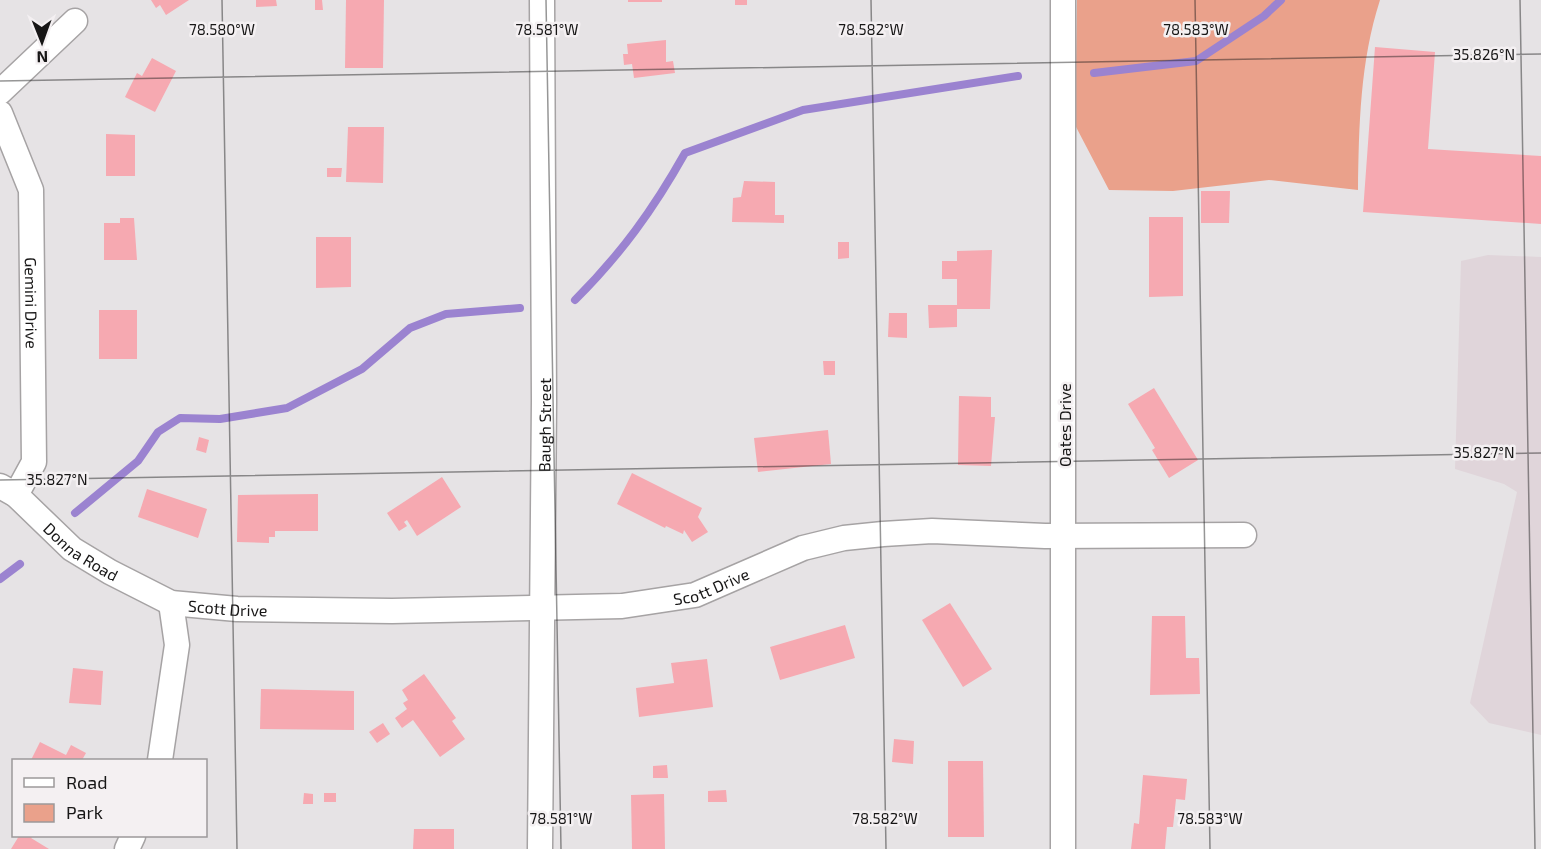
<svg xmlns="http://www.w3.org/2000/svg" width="1541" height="849" viewBox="0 0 1541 849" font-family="'Exo 2',sans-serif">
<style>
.built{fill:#e0d5da}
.green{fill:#eaa18b}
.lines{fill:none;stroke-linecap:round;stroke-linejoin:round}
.stream{stroke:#9b83d0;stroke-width:8}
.building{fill:#f6a9b1}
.street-casing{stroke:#a6a3a4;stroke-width:27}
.street{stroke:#fff;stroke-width:24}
.ticks{fill:none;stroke:#171616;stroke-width:1.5;stroke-opacity:0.45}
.labels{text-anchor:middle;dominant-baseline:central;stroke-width:5;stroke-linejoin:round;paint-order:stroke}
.street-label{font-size:16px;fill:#171616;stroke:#f4f0f2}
.ticks-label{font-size:15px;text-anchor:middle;fill:#171616;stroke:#f4f0f2;stroke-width:5;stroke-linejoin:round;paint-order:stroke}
</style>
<rect width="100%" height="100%" fill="#e6e3e5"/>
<polygon class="built" points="1488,255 1541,257 1541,735 1489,723 1470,703 1517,492 1504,484 1455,469 1461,261"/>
<path class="green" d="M 1077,0 L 1380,0 C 1360,62 1359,125 1358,190 L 1269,180 L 1173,191 L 1109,190 L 1075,125 Z"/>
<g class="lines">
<g class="stream">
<polyline points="1094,73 1196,61 1264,16 1281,0"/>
<path d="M 575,300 C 621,254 653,210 685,153 L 803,110 L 1018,76"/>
<polyline points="75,513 138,461 158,432 180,418 220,419 287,408 362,369 410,328 446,314 520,308"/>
<polyline points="0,579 20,564"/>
</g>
</g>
<g class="building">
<polygon points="151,0 189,0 166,15 160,5 156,8"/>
<polygon points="256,0 276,0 277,6 256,7"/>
<polygon points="315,0 322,0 323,10 315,10"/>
<polygon points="346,0 384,0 383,68 345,68"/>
<rect x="628" y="0" width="34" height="2"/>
<rect x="735" y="0" width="12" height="5"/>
<polygon points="666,40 666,62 673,61 675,73 634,78 632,64 624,65 623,54 628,54 627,44"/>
<polygon points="1375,47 1435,52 1428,149 1541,156 1541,224 1363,212"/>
<polygon points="152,58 176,71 155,112 125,97 137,73 142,76"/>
<polygon points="348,127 384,127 383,183 346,182"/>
<polygon points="106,134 135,135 135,176 106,176"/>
<polygon points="327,168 342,168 341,177 327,177"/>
<polygon points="744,181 775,182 775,215 784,215 784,223 732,222 733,198 741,197"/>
<polygon points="1201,191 1230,191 1229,223 1201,223"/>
<polygon points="1149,217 1183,217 1183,296 1149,297"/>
<polygon points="120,218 134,218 137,260 104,260 104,223 120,223"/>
<polygon points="316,237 351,237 351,287 316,288"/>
<polygon points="838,242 849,242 849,258 838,259"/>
<polygon points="992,250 990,309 957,309 957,327 929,328 928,305 957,305 957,279 942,279 942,261 957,261 957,251"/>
<rect x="99" y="310" width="38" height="49"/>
<polygon points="889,313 907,313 907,338 888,337"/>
<polygon points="823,361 835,361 835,375 824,375"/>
<polygon points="1154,388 1198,460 1169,478 1152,450 1155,448 1128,404"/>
<polygon points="959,396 991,397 991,417 995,417 991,466 958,465"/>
<polygon points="828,430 831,464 758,472 754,438"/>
<polygon points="199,437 209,440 206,453 196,450"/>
<polygon points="632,473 702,508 698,517 708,532 692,542 684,530 683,534 666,526 665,528 617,504"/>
<polygon points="442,477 461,507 417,536 407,520 404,522 407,526 399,531 387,513"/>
<polygon points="147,489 207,509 198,538 138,517"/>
<polygon points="318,494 318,531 275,531 275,537 269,537 269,543 237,542 238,495"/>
<polygon points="950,603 992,669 963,687 922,620"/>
<polygon points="1152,616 1185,616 1186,658 1199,658 1200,694 1150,695"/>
<polygon points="845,625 855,658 780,680 770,647"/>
<polygon points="707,659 713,707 639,717 636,688 674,683 671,663"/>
<polygon points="73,668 103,671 101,705 69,703"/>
<polygon points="424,674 456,718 452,721 465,739 440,757 413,720 402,728 395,718 407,709 403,703 408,700 402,690"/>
<polygon points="261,689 354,691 354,730 260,729"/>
<polygon points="383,723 390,734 377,743 369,732"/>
<polygon points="894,739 914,741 913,764 892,762"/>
<polygon points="40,742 66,755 71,745 86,753 82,760 31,760"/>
<polygon points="948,761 983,761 984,837 948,837"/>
<polygon points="667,765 668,778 653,778 653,766"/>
<polygon points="1143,775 1187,779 1185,800 1176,799 1173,827 1167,827 1165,849 1131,849 1134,823 1139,824"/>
<polygon points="726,790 727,802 708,802 708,791"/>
<polygon points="304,793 313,794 313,804 303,804"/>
<rect x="324" y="793" width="12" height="9"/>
<polygon points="664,794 665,849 632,849 631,795"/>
<polygon points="414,829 454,829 454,849 413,849"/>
<polygon points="19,836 33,836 31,838 49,849 11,849"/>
</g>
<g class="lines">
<g class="street-casing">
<g id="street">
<polyline points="1063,0 1063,849"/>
<polyline points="0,92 75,21"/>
<path id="s1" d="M 0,113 L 31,190 L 34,462 L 16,495"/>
<path id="s2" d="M 0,486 L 16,495 L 72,549 L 110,572 L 171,603 L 237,609 L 392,611 L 622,606 L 695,595 L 803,548 L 844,538 L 883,534 L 932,531 L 1045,536 L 1244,535"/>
<polyline points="160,760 177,645 171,603"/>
<polyline points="127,849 133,836"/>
<path id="s3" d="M 540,849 L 544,401 L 542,0"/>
</g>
</g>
<use href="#street" class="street"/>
</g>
<path class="ticks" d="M 222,0 L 237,849M 546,0 L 561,849M 871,0 L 886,849M 1195,0 L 1210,849M 1520,0 L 1535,849M 0,81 L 1541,54M 0,480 L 1541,453"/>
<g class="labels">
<g class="street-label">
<text stroke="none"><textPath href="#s1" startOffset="196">Gemini Drive</textPath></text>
<text stroke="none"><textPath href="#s3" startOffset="424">Baugh Street</textPath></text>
<text transform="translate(1064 425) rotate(-90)">Oates Drive</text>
<text stroke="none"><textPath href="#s2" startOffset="105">Donna Road</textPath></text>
<text stroke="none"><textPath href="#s2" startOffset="752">Scott Drive</textPath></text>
<text stroke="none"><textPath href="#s2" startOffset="266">Scott Drive</textPath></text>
</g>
</g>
<g class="ticks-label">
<text x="222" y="35">78.580°W</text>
<text x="547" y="35">78.581°W</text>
<text x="871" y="35">78.582°W</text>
<text x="1196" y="35">78.583°W</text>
<text x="1484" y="60">35.826°N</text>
<text x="1484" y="458">35.827°N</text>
<text x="57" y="485">35.827°N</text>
<text x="561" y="824">78.581°W</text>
<text x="885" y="824">78.582°W</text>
<text x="1210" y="824">78.583°W</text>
</g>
<rect x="12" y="759" width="195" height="78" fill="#f4f0f2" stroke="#9c999a" stroke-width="1.5"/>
<rect x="24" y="778" width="30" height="9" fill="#ffffff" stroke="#9c999a" stroke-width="1.5"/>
<text x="66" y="789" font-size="18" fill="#171616">Road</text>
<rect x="24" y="804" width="30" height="18" fill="#eaa18b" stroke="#9c999a" stroke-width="1.5"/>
<text x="66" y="819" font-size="18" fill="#171616">Park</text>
<g transform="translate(42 42) rotate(179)" stroke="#f4f0f2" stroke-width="4.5" paint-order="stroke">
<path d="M0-4.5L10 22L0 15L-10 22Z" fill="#171616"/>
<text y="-9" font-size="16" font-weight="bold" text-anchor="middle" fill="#171616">N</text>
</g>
</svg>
